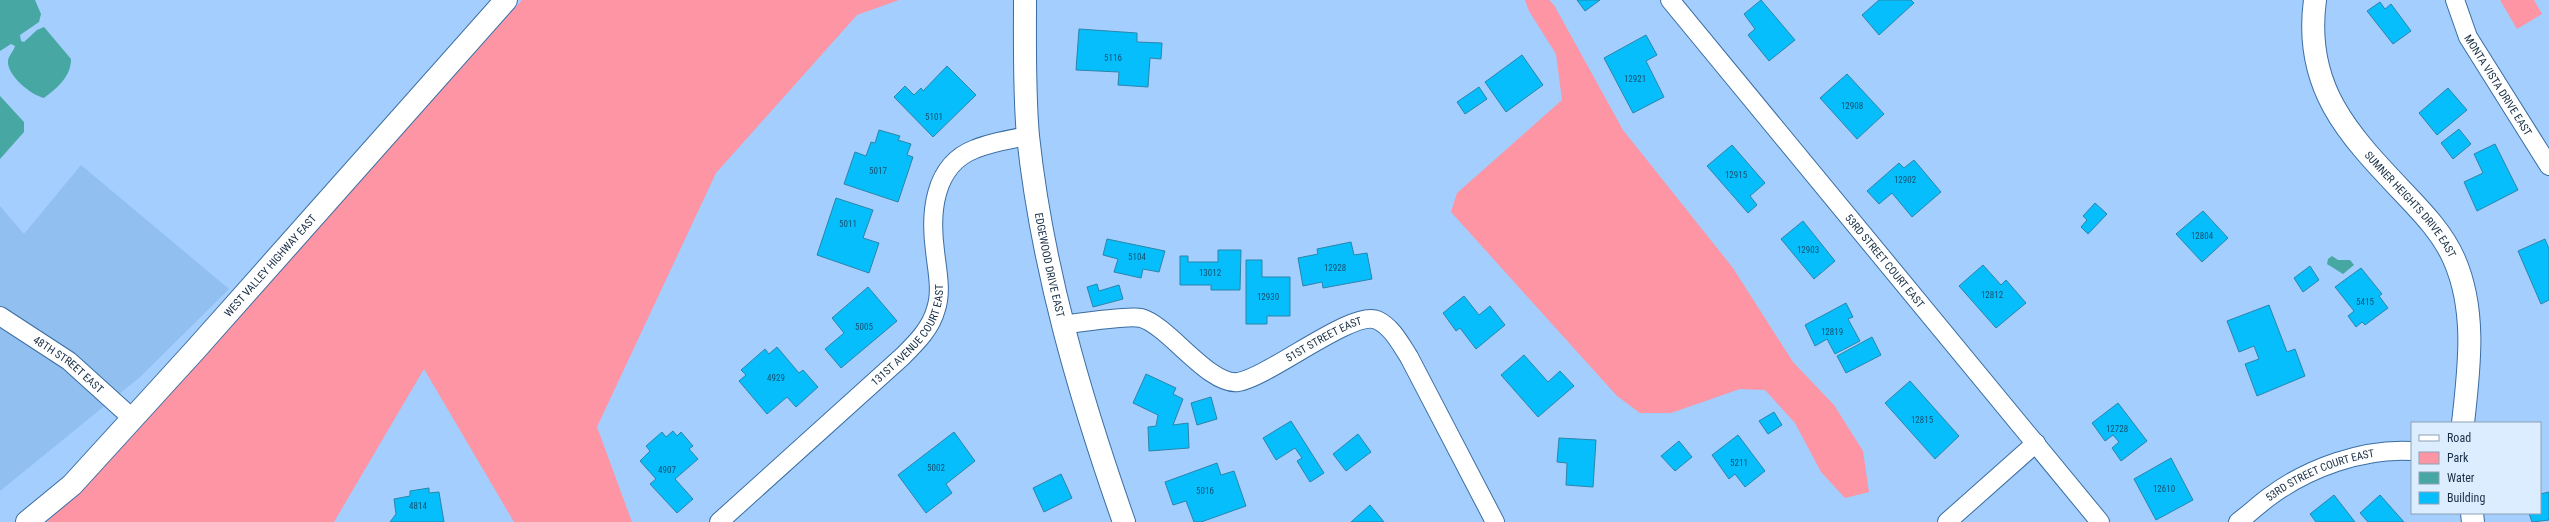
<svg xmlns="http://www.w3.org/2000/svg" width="2549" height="522" viewBox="0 0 2549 522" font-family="'Roboto Condensed',sans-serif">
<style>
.built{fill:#90bff0}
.green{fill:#fd95a4}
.water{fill:#47a7a3}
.building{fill:#05befb;stroke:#2c85ab}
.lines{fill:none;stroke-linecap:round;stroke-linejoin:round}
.minor-casing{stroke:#3a6da2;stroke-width:20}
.tertiary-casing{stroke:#3a6da2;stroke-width:24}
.minor{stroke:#fff;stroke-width:18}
.tertiary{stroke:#fff;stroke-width:22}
.labels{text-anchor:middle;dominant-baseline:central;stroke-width:3;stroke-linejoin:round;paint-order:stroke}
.number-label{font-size:9px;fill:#135272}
.street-label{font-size:11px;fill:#182e45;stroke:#dcedff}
</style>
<rect width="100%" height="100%" fill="#a3cefd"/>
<polygon class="built" points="81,165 229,289 140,377 0,491 0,206 24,234"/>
<g class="green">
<polygon points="522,0 899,0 857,15 716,173 597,427 632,522 514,522 424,369 334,522 47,522 127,442"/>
<polygon points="1525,0 1549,0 1554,5 1623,130 1733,268 1793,362 1834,405 1863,451 1869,492 1845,498 1821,472 1795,423 1765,390 1740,389 1671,413 1640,413 1617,396 1451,212 1457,193 1562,100 1556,54 1529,11"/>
<polygon points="2500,0 2534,0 2542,14 2517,29"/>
</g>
<g class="water">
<path d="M 0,0 L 35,0 L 41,14 L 39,22 L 20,35 L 21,41 L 24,42 L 37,30 L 44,27 L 71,59 C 71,77 57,88 44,98 C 31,95 6,75 8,60 C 9,55 14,51 15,46 L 11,44 L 0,51 Z"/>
<polygon points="0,96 24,122 24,132 0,159"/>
<polygon points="2332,256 2338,260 2350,260 2354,265 2343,274 2327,264 2328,259"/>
</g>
<g class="building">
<polygon points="1577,0 1600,0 1585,11"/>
<polygon points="1761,0 1795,40 1769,61 1748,35 1755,29 1744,14"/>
<polygon points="1879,0 1911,0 1914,3 1879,35 1862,15"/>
<polygon points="2380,2 2385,9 2391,4 2411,31 2393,44 2367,11"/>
<polygon points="1079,29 1137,33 1137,42 1162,43 1161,59 1150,58 1148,87 1118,85 1119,72 1076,70"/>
<polygon points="1646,35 1657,55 1646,61 1664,97 1633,113 1604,58"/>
<polygon points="1522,55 1543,85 1506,112 1485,82"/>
<polygon points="947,66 976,95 933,137 894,97 905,86 914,95 921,88 923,91"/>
<polygon points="1847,74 1884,114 1857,139 1820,98"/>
<polygon points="1479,87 1487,99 1465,114 1457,102"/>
<polygon points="2448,88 2467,110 2437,135 2419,113"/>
<polygon points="2459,129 2471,144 2453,159 2441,143"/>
<polygon points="879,130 900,136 898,140 911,144 907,155 913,157 898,202 844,184 855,152 866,156 871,142 875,143"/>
<polygon points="2495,144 2518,190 2477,211 2464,182 2483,173 2474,154"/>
<polygon points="1732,145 1765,183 1750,196 1757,205 1748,213 1707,166"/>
<polygon points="1914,160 1941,192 1912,217 1892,193 1879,204 1867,191 1899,163 1904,168"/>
<polygon points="836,198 873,210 863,238 879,243 869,273 817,255"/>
<polygon points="2095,203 2107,214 2088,234 2081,227 2087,220 2083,216"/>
<polygon points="2203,211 2228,238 2202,262 2176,234"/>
<polygon points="1803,221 1835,261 1814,279 1781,239"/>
<polygon points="1107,239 1165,251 1159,272 1143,269 1141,278 1114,272 1118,259 1103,255"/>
<polygon points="2545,239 2549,249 2549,300 2541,304 2518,251"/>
<polygon points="1351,242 1354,255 1367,253 1372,279 1323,288 1322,282 1303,286 1298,258 1318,254 1317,249"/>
<polygon points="1218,250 1241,250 1240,290 1211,290 1211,285 1180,285 1180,256 1188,256 1188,262 1218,262"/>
<polygon points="1246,260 1262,260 1262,277 1290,277 1290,316 1267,316 1267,324 1246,324"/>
<polygon points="1983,265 2001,285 2006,280 2026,303 1996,328 1959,286"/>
<polygon points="2310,266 2319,280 2303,292 2294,278"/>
<polygon points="2361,268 2382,294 2379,296 2388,308 2365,325 2362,322 2356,327 2348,316 2354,311 2335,287"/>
<polygon points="1097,284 1099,291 1119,285 1123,299 1093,307 1087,287"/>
<polygon points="868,287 897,321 841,368 825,349 844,333 832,318"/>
<polygon points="1464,296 1479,315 1490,306 1505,325 1476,349 1460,328 1456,331 1443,313"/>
<polygon points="1846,303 1853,317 1848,319 1860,341 1835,354 1827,339 1815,346 1805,325"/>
<polygon points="2269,305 2287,352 2295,349 2305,376 2257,396 2245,364 2259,359 2254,346 2239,352 2227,321"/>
<polygon points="1872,337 1881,355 1846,373 1837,356"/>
<polygon points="777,347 799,373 803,370 818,387 796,407 787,397 767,414 739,381 746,375 741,370 765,349 769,354"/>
<polygon points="1524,355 1548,382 1560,371 1574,386 1538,417 1501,375"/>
<polygon points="1146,374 1176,388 1173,394 1183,399 1173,425 1188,423 1189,448 1149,451 1148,427 1156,426 1158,415 1133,403"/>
<polygon points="1910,381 1959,436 1935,459 1885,403"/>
<polygon points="1211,397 1217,419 1197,425 1191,403"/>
<polygon points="2118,403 2147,441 2121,461 2112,448 2119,442 2113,435 2105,441 2092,423"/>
<polygon points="1774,412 1782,425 1768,434 1759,421"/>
<polygon points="1291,421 1324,473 1310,482 1297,461 1302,458 1295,448 1276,460 1263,438"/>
<polygon points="673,431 677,436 681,432 693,446 689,449 698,459 675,479 693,499 677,513 650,484 656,479 640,461 650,451 646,446 662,432 666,437"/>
<polygon points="954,432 975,461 946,484 952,493 926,513 898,475"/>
<polygon points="1358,434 1371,452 1346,471 1333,454"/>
<polygon points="1738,435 1765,471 1745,487 1735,474 1729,479 1712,455"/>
<polygon points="1559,438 1596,440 1593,487 1566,485 1567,463 1557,462"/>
<polygon points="1679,441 1692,457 1675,471 1661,456"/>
<polygon points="2171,458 2193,500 2156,520 2134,479"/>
<polygon points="1217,463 1221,475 1234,471 1246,506 1201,522 1194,522 1186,501 1173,505 1165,482"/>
<polygon points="1061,474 1072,498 1044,512 1033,488"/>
<polygon points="429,488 429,493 439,492 444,522 390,522 396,514 394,499 410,496 410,491"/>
<polygon points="2549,492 2549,520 2532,522 2529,513 2540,513 2540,494"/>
<polygon points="2334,495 2355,522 2316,522 2310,514"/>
<polygon points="2380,495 2404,522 2368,522 2360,513"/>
<polygon points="1370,505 1384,522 1351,522"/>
</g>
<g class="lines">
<g class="minor-casing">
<g id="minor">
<path id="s1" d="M 1670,0 L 2100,522"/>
<path id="s2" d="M 2455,0 L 2468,37 L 2549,166"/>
<path id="s3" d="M 0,316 L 69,361 L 132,418"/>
<path id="s4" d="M 1062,325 C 1077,323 1129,315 1141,318 C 1168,325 1209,386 1238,382 C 1269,377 1353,309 1377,320 C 1392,327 1400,343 1409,357 L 1495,522"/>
<path id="s5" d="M 719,522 L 903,356 C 917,342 931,328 936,309 C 942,291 937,270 935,251 C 930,214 933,165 975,149 C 992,142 1011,139 1028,136"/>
<polyline points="1947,522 2036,443"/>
<path id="s6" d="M 2238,522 C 2249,514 2258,505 2269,497 C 2308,468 2363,448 2412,451"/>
</g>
</g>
<g class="tertiary-casing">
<g id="tertiary">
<path id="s7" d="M 1025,0 C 1025,45 1024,91 1028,136 C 1042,268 1080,397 1124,522"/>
<path id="s8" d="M 2315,0 C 2303,88 2349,135 2405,194 C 2424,214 2443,234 2454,259 C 2477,311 2469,369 2463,423"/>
<polyline points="2472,513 2473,522"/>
<path id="s9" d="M 27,522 L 72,485 L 196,349 L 506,0"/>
</g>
</g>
<use href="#minor" class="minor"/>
<use href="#tertiary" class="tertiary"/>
</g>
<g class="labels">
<g class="number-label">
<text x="1113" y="58">5116</text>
<text x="1635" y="79">12921</text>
<text x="1852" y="106">12908</text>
<text x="934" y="117">5101</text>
<text x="878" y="171">5017</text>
<text x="1736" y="175">12915</text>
<text x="1905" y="180">12902</text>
<text x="848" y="224">5011</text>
<text x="2202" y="236">12804</text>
<text x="1808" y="250">12903</text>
<text x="1137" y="257">5104</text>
<text x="1335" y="268">12928</text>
<text x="1210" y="273">13012</text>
<text x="1992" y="295">12812</text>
<text x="1268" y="297">12930</text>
<text x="2365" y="302">5415</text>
<text x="864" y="327">5005</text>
<text x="1832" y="332">12819</text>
<text x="776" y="378">4929</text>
<text x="1922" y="420">12815</text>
<text x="2117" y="429">12728</text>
<text x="1739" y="463">5211</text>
<text x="936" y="468">5002</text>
<text x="667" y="470">4907</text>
<text x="2164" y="489">12610</text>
<text x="1205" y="491">5016</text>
<text x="418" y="506">4814</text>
</g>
<g class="street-label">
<text stroke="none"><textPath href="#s2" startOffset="96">MONTA VISTA DRIVE EAST</textPath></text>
<text stroke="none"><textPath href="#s8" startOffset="235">SUMNER HEIGHTS DRIVE EAST</textPath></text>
<text stroke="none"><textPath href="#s1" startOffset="338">53RD STREET COURT EAST</textPath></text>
<text stroke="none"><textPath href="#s7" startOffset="267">EDGEWOOD DRIVE EAST</textPath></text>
<text stroke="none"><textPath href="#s9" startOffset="354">WEST VALLEY HIGHWAY EAST</textPath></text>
<text stroke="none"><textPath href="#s5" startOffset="269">131ST AVENUE COURT EAST</textPath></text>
<text stroke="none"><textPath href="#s4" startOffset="294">51ST STREET EAST</textPath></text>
<text stroke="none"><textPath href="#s3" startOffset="84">48TH STREET EAST</textPath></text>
<text stroke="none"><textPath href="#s6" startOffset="96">53RD STREET COURT EAST</textPath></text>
</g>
</g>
<rect x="2411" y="422" width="130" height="92" fill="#dcedff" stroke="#8ea1b5"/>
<rect x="2419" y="435" width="20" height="6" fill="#ffffff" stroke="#8ea1b5"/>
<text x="2447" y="442" font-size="12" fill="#182e45">Road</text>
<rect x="2419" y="452" width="20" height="12" fill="#fd95a4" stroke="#8ea1b5"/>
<text x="2447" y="462" font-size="12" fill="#182e45">Park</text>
<rect x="2419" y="472" width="20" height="12" fill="#47a7a3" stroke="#8ea1b5"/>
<text x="2447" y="482" font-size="12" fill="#182e45">Water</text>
<rect x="2419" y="492" width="20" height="12" fill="#05befb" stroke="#8ea1b5"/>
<text x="2447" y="502" font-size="12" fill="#182e45">Building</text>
</svg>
